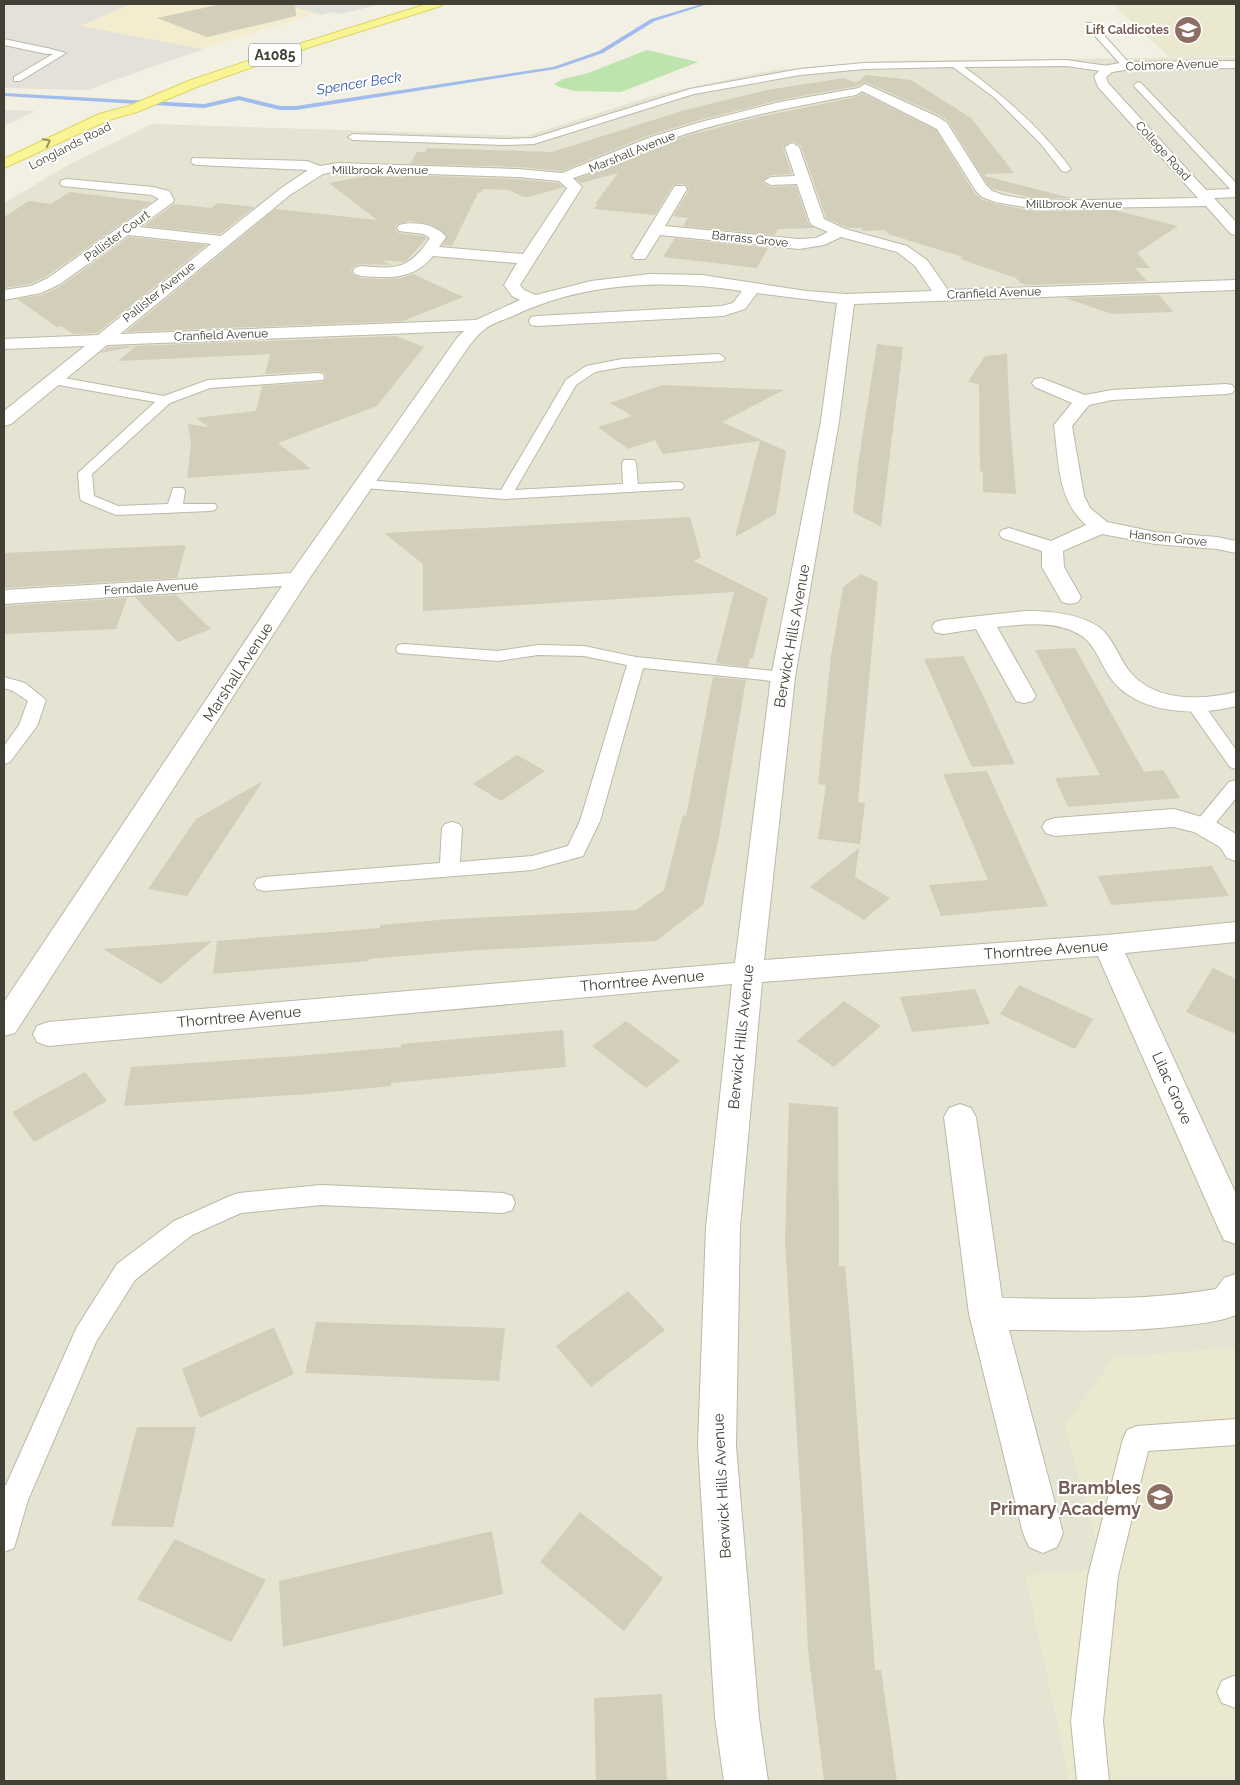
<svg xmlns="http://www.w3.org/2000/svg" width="1240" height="1785" viewBox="0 0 1240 1785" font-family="Raleway,sans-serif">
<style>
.residential{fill:#e5e3d2}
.commercial{fill:#f3eccf}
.industrial{fill:#e3e1d9}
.education{fill:#eae8ce}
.green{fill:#bee4ad}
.parking{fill:#e1e1dc}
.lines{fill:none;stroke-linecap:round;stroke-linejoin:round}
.stream{fill:#a1bcec;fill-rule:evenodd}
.building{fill:#d2ceb9}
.lane-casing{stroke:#bcb9a7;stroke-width:2}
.street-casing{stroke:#bcb9a7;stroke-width:2}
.primary-casing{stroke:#ddd565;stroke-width:2}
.lane{fill:#fff;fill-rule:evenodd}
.street{fill:#fff;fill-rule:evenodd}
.primary{fill:#f9f494;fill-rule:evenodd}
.oneway{stroke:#94915f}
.labels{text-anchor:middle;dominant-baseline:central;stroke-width:4;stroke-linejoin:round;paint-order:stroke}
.far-education-label{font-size:12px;font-weight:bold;fill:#785e54;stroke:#fff;text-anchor:end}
.far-street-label{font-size:12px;fill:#424034;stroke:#fff}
.shield{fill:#fff;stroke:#7b7971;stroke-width:1}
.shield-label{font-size:14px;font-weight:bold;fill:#424034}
.far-water-label{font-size:14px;font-style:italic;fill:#335ba8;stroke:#fff}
.street-label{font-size:15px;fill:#424034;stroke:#fff}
.near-education-label{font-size:18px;font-weight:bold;fill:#785e54;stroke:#fff;text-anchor:end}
</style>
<rect width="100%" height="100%" fill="#f1f0e3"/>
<polygon class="residential" points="1236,57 1236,194 1233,191 1236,195 1236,1348 1113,1358 1103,1568 1026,1576 1070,1781 4,1781 4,203 70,164 152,124 526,136 659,94 774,70 883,61"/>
<polygon class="commercial" points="131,4 380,4 341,14 316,13 203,49 79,26"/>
<g class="industrial">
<polygon points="4,4 131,4 80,26 203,49 87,90 4,88"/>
<polygon points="4,109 8,110 35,111 4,126"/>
</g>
<g class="education">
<polygon points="1113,4 1236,4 1236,56 1169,57"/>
<polygon points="1236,1348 1236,1781 1070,1781 1026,1575 1103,1568 1065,1426 1113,1358"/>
</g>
<polygon class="green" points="647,50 698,62 621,92 575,91 559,87 554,84 563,79 588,73"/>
<polygon class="parking" points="284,4 380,4 341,14 331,12 322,15"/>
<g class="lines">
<polygon class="stream" points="702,4 708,4 655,21 603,53 556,69 296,110 280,110 239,100 204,108 4,96 4,93 204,104 239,96 280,106 296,106 553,67 599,51 651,19"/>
</g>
<g class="building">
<polygon points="222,4 295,4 296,16 207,37 157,18"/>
<polygon points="866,75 911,80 971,118 1014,173 985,174 985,176 1071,198 1036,199 993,189 987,184 948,121 939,115 866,82 858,86 780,100 700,120 650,135 562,171 518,167 410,164 417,152 425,152 427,148 552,152 685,110 767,90 844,78 856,83"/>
<polygon points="862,93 936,130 974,192 981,199 995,204 1036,211 1114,210 1178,226 1137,253 1150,268 1135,268 1147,281 1027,285 1020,283 1016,278 960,259 963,257 888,234 886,230 863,231 862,228 848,228 826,218 801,146 793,141 783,148 792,174 771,175 762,182 771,187 796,186 808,223 815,228 778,229 775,235 683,226 688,218 673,216 689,190 685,184 673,185 655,215 594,209 598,204 595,204 618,173 581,183 576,179 686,136 758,117 856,97"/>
<polygon points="403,175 518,179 558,183 564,187 528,197 523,197 509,190 483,189 480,193 478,193 452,246 442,245 447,236 431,225 411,221 397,224 395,229 399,233 423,236 427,238 407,260 404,262 382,260 392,265 360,264 354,266 351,270 353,275 361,278 381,279 401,278 413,274 463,297 403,321 126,332 275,209 377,220 329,183 365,176 402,177"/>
<polygon points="70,192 152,202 47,276 30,284 4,288 4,217 29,201 51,204"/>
<polygon points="218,203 254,207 220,234 144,226 174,204 211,208"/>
<polygon points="129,237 206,245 97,333 73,334 61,326 57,327 17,299 42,295 61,286"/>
<polygon points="675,238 768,248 757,268 663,257"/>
<polygon points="1159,295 1173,312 1112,314 1065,298"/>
<polygon points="396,336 424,347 377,406 278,443 311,469 187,478 191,445 188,424 209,427 196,418 256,411 262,386 323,382 326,378 325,373 318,371 265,374 270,354 118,361 136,346 100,353 108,347"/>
<polygon points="877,344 903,347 881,527 853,512 858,464"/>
<polygon points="1007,354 1010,422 1016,494 983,492 983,471 980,472 979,384 968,382 985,356"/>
<polygon points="662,385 784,390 722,422 786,451 776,514 735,537 760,441 663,454 655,440 628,449 598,427 632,416 610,403"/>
<polygon points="690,517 701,557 694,561 768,598 753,658 750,658 748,667 716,663 734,592 423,611 423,564 384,533"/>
<polygon points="186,545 177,578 4,588 4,553"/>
<polygon points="861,574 878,582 858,802 865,803 860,844 818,839 826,785 818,784 831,656 843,587"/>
<polygon points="176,595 211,629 178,642 135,597"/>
<polygon points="127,598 116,629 4,634 4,606"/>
<polygon points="1075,648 1144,772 1163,770 1180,798 1068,807 1055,778 1100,775 1035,650"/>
<polygon points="963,656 981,691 1015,764 972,767 924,659"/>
<polygon points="713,677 746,680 718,842 703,905 656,941 463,951 369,959 369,961 213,974 217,941 380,928 380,925 451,919 636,910 664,890 683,815 686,816"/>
<polygon points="517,755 545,771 501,801 473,784"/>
<polygon points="987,771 1048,906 941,916 929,885 988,880 943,774"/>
<polygon points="263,781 187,896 148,889 196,819"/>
<polygon points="859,848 855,877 890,898 864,920 810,887"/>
<polygon points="1212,866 1229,896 1111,905 1098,876"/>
<polygon points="212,941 161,984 103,949"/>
<polygon points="1213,968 1236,979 1236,1034 1186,1012"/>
<polygon points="1019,985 1093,1019 1075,1049 1000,1014"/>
<polygon points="975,989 990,1024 912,1032 900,997"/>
<polygon points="844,1001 881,1026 834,1067 797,1041"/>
<polygon points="626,1021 680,1061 646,1088 592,1046"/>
<polygon points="563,1030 566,1067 391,1083 391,1086 308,1094 124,1106 131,1067 297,1056 401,1047 401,1044"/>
<polygon points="85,1072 107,1101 34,1142 12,1112"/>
<polygon points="789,1103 838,1107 839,1266 845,1266 851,1335 875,1670 881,1670 897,1781 824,1781 808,1649 802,1518 785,1242"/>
<polygon points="628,1291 665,1330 591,1387 556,1346"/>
<polygon points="316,1322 505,1328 499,1381 305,1373"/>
<polygon points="274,1327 294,1374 200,1418 182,1369"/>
<polygon points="137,1427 196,1427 173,1527 111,1526"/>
<polygon points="580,1512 663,1578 624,1631 540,1562"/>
<polygon points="492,1531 503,1594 283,1647 279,1581"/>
<polygon points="175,1539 266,1580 231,1642 137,1599"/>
<polygon points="662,1694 667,1781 596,1781 594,1698"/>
</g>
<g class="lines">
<g class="lane-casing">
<g id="lane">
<polygon points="1087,23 1093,23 1130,64 1130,68 1124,68 1087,27"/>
<polygon points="47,48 66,53 20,81 14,81 14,77 53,54 44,53 43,51"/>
<path d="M 1066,60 L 1108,66 L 1112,69 L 1108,72 L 1066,66 L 964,67 C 1004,96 1042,129 1071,169 L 1066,172 L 1062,171 L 1041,144 L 995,98 L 953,67 L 864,69 L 800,75 L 694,94 L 534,144 L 505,145 L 353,140 L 348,137 L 353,134 L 505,139 L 533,138 L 690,89 L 800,69 L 864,63 Z"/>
<polygon points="1138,82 1141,83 1236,183 1236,192 1232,191 1135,87 1134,85"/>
<polygon points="719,354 725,358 723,361 622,367 595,372 576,385 515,490 623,484 622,463 624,460 634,460 636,463 638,484 677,482 682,483 684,486 682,489 505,499 364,488 359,487 357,484 359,481 364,480 501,490 566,380 586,366 622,359"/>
<polygon points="318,373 323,374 324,377 323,380 210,388 170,403 92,474 94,496 118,506 168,504 173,488 183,488 185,491 183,504 215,504 217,507 215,510 210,511 116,515 82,501 80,498 78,473 155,402 53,384 47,380 53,376 164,396 208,380"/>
<polygon points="404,644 498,651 538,645 584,646 636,657 783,672 789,673 792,677 789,681 783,682 643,668 600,821 583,856 532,870 264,891 257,889 254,884 257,879 264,877 440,863 442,828 445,824 452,822 459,824 462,828 460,862 532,856 568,846 580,821 627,665 584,656 538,655 498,661 398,653 396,649 398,645"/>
<polygon points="4,677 25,683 46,700 37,726 10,762 4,764 4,746 19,725 28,701 13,691 4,688"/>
<polygon points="1196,701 1202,702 1236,750 1236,769 1230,767 1187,706 1190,702"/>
<polygon points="1236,780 1236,798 1210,830 1203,832 1196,830 1193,826 1196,822 1229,782"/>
<polygon points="321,1185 503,1193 512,1196 515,1203 512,1210 503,1213 321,1205 241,1213 192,1235 135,1280 96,1342 28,1500 14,1548 4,1552 4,1485 6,1485 77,1327 117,1264 174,1221 230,1196 239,1193"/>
<polygon points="1236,1419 1236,1445 1148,1451 1118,1576 1103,1721 1109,1781 1077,1781 1071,1721 1088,1576 1123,1439 1127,1430 1137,1426"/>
<polygon points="1233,1676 1236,1677 1236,1708 1222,1703 1217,1692 1222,1681"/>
</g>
</g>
<g class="street-casing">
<g id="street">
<polygon points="4,39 51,49 53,51 47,54 4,45"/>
<path d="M 1236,61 L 1236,68 L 1125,70 L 1112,72 L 1106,77 L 1108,83 L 1206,190 L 1236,189 L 1236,197 L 1214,198 L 1236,222 L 1236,235 L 1231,234 L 1206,206 L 1036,209 L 995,202 L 982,197 L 976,191 L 937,129 L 862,91 L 856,95 C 790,107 725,120 662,142 C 632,153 604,169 573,178 L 582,187 L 520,285 L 524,290 L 536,295 L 591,281 L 650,274 L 702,275 L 806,291 L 846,294 L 932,291 L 915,266 L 897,252 L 841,237 L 824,245 L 799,249 L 660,235 L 645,259 L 635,259 L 632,256 L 673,189 L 675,186 L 685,186 L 687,189 L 665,226 L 799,239 L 816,238 L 828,232 L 812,225 L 810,222 L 797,184 L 771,185 L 764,181 L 771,177 L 795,176 L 785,147 L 792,143 L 799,147 L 824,219 L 845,229 L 907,246 L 927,260 L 948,290 L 1236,280 L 1236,290 L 854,304 L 839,421 L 795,677 L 764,960 L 1107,935 L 1236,922 L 1236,942 L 1125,953 L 1236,1194 L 1236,1244 L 1224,1240 L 1219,1230 L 1098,956 L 762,982 L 740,1227 L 736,1446 L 759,1718 L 768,1781 L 724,1781 L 715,1718 L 698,1446 L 706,1227 L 732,984 L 48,1046 L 37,1042 L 33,1034 L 37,1026 L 48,1022 L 735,963 L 771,677 L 821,421 L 837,303 L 757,293 L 745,309 L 723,316 L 537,326 L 531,325 L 529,321 L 531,317 L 537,316 L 722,306 L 733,303 L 742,291 C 665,279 584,282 513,316 C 504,320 492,323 485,329 C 479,333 474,340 469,346 L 309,579 L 15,1033 L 4,1036 L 4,1002 L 282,586 L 4,604 L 4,590 L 291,573 L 457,338 L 464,331 L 107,345 L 11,424 L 4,426 L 4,411 L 85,346 L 4,349 L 4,339 L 98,335 L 211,244 L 128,235 L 60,284 L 41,293 L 4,300 L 4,290 L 31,286 L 48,278 L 159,199 L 152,195 L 62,186 L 60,183 L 62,180 L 67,179 L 153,187 L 169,191 L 174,200 L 172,203 L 139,227 L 221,236 L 280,189 L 308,170 L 198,165 L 193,164 L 191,161 L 193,158 L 307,161 L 320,166 L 338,163 L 518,169 L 562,173 L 651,137 L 701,122 L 780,102 L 859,88 L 865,84 L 938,117 L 947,123 L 986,185 L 992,191 L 1003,195 L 1036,201 L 1198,198 L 1098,87 L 1094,76 L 1104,66 L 1125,62 ZM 338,171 L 518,177 L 559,181 L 567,188 L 523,254 L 439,247 L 446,237 C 436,224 414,221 399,225 L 397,228 L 399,231 L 424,234 L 430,238 C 409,270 396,269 361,266 L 355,268 L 353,271 L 355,274 L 361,276 C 389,278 414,280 433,256 L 517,263 L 504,285 L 512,296 L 520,300 L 476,320 L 120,334 L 290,195 L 323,174 Z"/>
<path d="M 1041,378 L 1085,395 L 1112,390 L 1226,384 L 1232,385 L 1235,389 L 1232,393 L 1226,394 L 1112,400 L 1089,405 L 1072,426 L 1084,496 L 1090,508 L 1107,522 L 1155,532 L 1217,537 L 1236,541 L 1236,553 L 1217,549 L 1155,544 L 1102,534 L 1063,551 L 1064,567 L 1081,597 L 1078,602 L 1070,604 L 1062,602 L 1042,567 L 1042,551 L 1002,538 L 999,534 L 1002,530 L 1009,528 L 1051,541 L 1086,525 C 1057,499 1059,462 1054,425 L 1072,403 L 1035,387 L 1032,383 L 1035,379 Z"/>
<path d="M 1025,611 C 1049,611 1078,613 1099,627 C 1112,637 1118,655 1127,668 C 1151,702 1200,701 1236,692 L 1236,706 C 1197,716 1140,715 1112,680 C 1102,667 1096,646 1082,636 C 1058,620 1025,624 997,627 L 1036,696 L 1032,701 L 1024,703 L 1016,701 L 976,629 L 943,634 L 935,632 L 932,627 L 935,622 L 943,620 Z"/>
<polygon points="1174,809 1212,820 1236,834 1236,861 1227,858 1220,847 1194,832 1174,827 1055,836 1046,833 1042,827 1046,821 1055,818"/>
<path d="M 960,1104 L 971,1108 L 976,1117 L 1002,1298 C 1074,1299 1146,1301 1216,1289 L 1224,1278 L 1236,1274 L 1236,1315 C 1218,1322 1198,1324 1179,1326 C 1123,1333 1066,1330 1009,1330 L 1063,1533 L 1057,1547 L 1043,1553 L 1029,1547 L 1023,1533 L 969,1314 L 944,1117 L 949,1108 Z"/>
</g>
</g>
<g class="primary-casing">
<polygon id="primary" points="427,4 442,4 441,6 310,47 199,86 137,112 109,120 4,168 4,159 99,114 129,106 191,80 302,43"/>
</g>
<use href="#lane" class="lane"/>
<use href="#street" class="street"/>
<use href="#primary" class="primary"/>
</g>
<defs><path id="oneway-chevron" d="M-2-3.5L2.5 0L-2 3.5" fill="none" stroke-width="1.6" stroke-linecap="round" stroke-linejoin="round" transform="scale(1.25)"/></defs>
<use class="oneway" href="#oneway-chevron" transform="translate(47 142) rotate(-27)"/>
<defs>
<g id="school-disc" transform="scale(1.4375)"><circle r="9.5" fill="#8d6e63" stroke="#fff"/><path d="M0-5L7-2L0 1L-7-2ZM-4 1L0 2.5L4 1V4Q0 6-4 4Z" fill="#fff"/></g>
</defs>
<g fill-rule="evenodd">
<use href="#school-disc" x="1188" y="30"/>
<use href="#school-disc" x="1160" y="1497"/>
</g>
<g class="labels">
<g class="far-education-label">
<text x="1169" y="30">Lift Caldicotes</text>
</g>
<g class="far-street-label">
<text transform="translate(1172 65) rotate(-2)">Colmore Avenue</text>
<text transform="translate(70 146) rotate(-27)">Longlands Road</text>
<text transform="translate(1163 151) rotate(48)">College Road</text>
<text transform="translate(632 152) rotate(-22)">Marshall Avenue</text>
<text x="380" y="170">Millbrook Avenue</text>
<text x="1074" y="204">Millbrook Avenue</text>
<text transform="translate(117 236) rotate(-36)">Pallister Court</text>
<text transform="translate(750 239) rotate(6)">Barrass Grove</text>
<text transform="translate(159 292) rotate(-39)">Pallister Avenue</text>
<text transform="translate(994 293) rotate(-2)">Cranfield Avenue</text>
<text transform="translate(221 335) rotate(-2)">Cranfield Avenue</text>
<text transform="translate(1168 538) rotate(6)">Hanson Grove</text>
<text transform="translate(151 588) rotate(-3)">Ferndale Avenue</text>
</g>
<rect class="shield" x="249" y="43.5" width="52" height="23" rx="4"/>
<g class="shield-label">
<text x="275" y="55">A1085</text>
</g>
<g class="far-water-label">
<text transform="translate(359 83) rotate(-9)">Spencer Beck</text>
</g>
<g class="street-label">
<text transform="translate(792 636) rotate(-80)">Berwick Hills Avenue</text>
<text transform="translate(238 672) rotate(-57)">Marshall Avenue</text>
<text transform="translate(1046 950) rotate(-4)">Thorntree Avenue</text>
<text transform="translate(642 981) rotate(-5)">Thorntree Avenue</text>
<text transform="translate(239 1017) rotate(-5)">Thorntree Avenue</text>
<text transform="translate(741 1037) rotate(-84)">Berwick Hills Avenue</text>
<text transform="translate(1172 1088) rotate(66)">Lilac Grove</text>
<text transform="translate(722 1486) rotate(-93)">Berwick Hills Avenue</text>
</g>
<g class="near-education-label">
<text x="1141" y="1487">Brambles<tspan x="1141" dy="21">Primary Academy</tspan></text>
</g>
</g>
<rect width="1240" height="1785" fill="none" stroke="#424034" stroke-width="10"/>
</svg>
